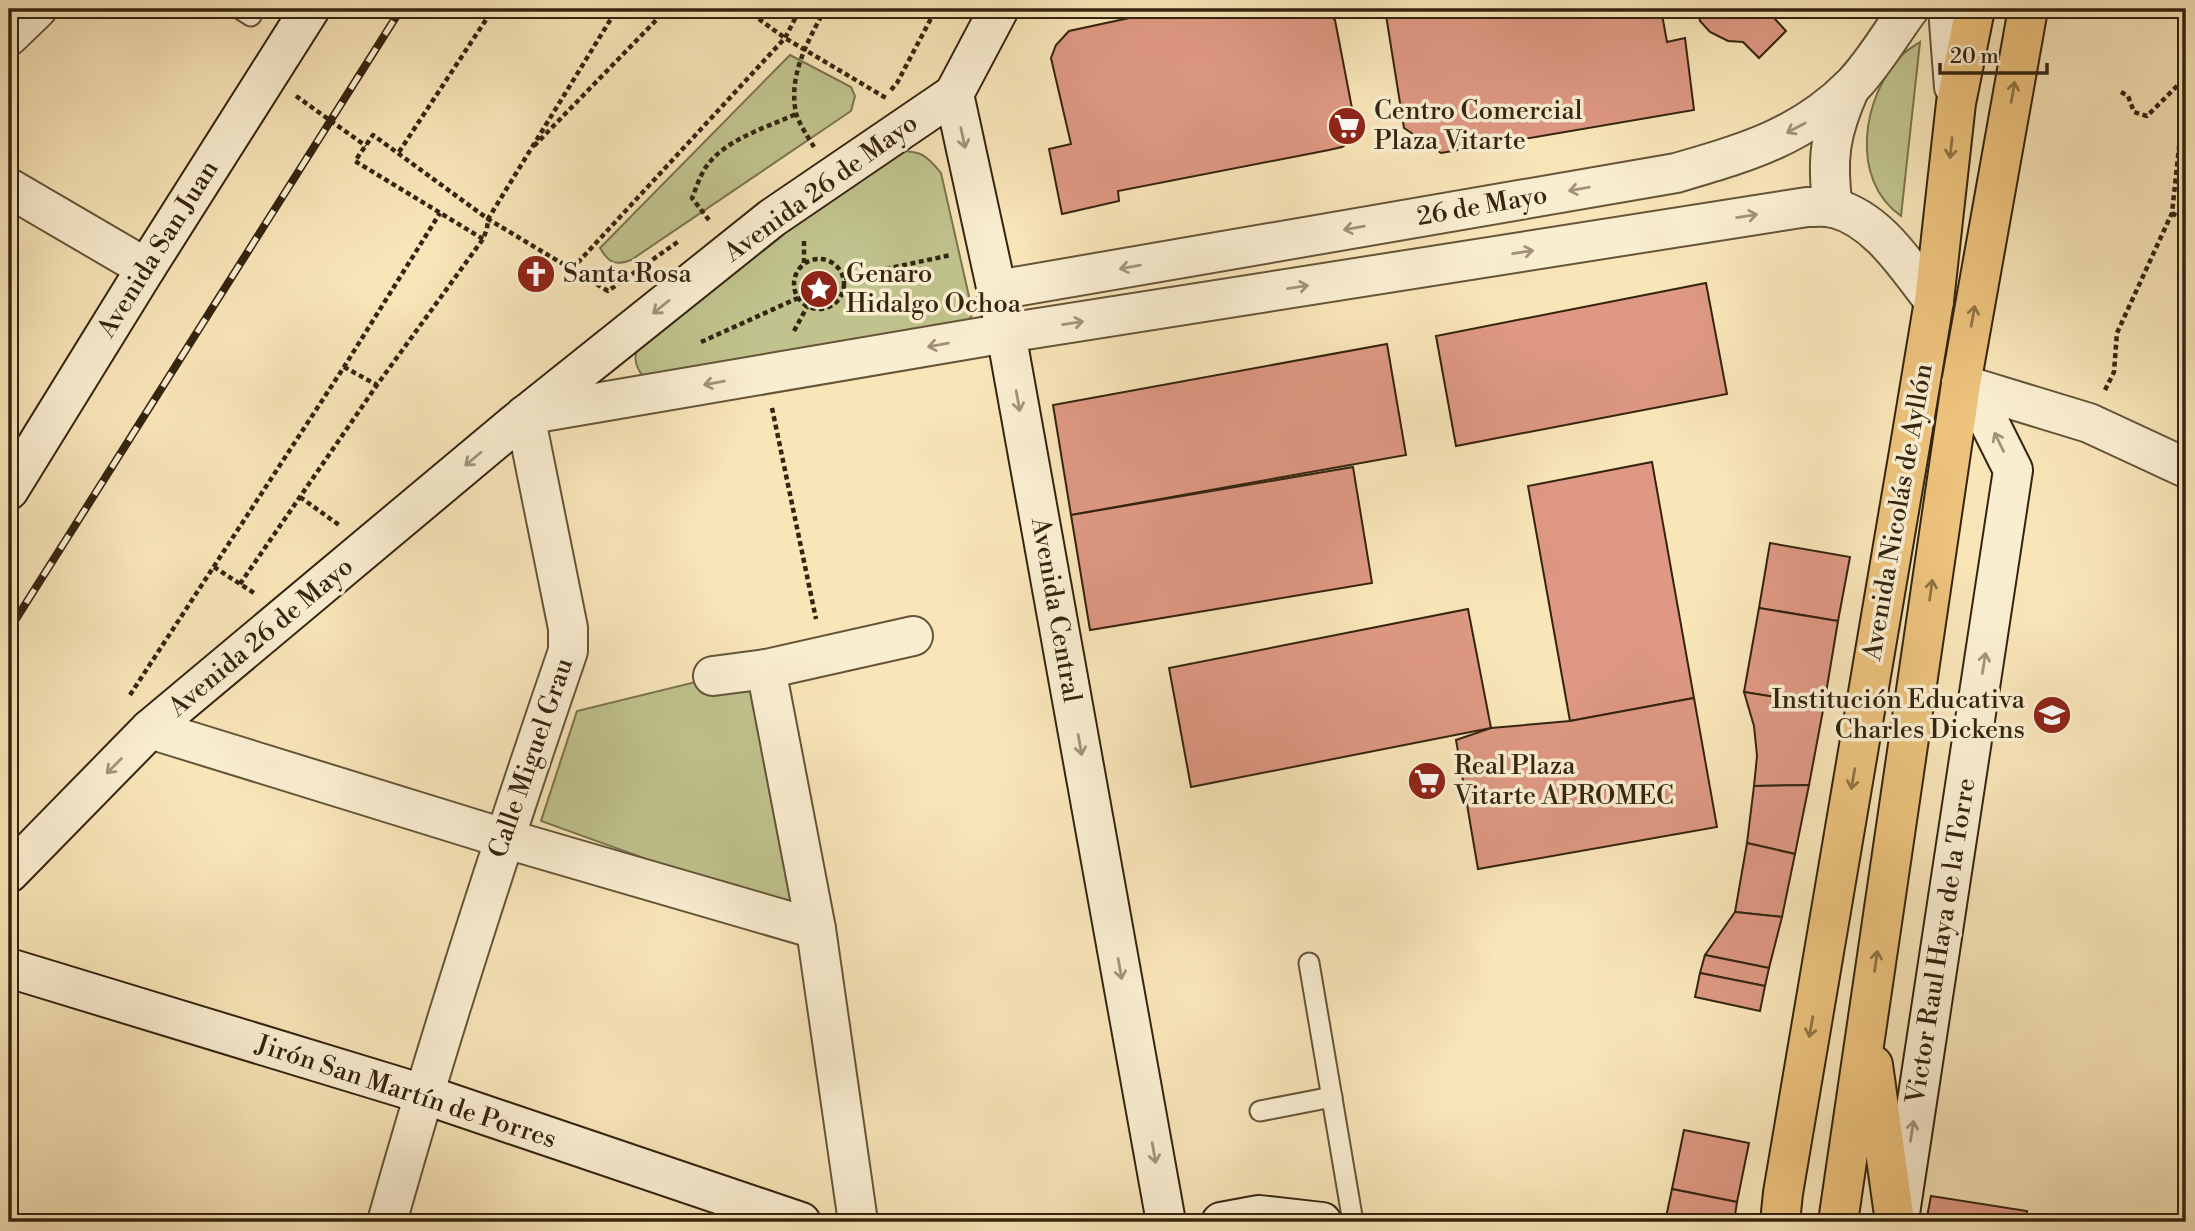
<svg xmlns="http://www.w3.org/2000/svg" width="2195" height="1231" viewBox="0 0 2195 1231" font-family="'Libre Bodoni',serif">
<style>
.green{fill:#c0c38d;stroke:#7a744e;stroke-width:2}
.building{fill:#de9883;stroke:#34240f;stroke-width:2}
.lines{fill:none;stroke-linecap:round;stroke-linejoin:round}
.lane-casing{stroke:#655439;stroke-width:23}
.street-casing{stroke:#655439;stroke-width:42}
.secondary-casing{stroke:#34240f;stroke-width:42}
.primary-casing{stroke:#34240f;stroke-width:42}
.path{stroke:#34240f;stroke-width:4.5;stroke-dasharray:5 3.5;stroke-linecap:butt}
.lane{stroke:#faeed1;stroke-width:19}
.street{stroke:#faeed1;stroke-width:38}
.secondary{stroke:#faeed1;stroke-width:38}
.primary{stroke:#ecc27c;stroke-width:38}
.rail-casing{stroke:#34240f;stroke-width:8}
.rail{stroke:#faeed1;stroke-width:5;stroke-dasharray:16;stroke-linecap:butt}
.oneway{stroke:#907346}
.oneway2{stroke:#a1937a}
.labels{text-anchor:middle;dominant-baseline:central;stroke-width:7;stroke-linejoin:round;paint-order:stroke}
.poi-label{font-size:26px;fill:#34240f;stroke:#faeed1;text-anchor:start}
.street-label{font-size:26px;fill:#34240f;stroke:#faeed1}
</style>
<rect width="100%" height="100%" fill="#f8e5b8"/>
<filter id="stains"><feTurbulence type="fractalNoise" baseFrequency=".00286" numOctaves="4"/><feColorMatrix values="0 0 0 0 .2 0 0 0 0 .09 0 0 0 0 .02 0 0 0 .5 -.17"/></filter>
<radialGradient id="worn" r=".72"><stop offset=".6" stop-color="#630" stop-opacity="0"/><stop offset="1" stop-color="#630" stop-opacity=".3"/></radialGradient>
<g class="green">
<path d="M 1920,42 L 1901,216 C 1849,180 1862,96 1902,55 C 1907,50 1914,46 1920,42 Z"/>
<path d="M 790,55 L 851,87 L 855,96 L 851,111 L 631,260 C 615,266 609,263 600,248 Z"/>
<path d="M 895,151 C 919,150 926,154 941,173 L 973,314 L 959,332 L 649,384 C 631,364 633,356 643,332 Z"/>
<polygon points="716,677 750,688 793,912 541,821 577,711"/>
</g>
<g class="building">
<polygon points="1171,9 1325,9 1335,20 1356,129 1350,142 1342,147 1329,150 1118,191 1119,201 1062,214 1049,149 1071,144 1051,58 1056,45 1069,31"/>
<polygon points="1385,9 1661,9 1667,42 1685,38 1694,110 1441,153 1404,128"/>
<polygon points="1698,9 1786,9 1775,19 1786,31 1759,58 1743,42 1728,41 1710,32 1700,21"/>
<polygon points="1706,283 1727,394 1456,446 1436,336"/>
<polygon points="1387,344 1406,455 1071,515 1053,405"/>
<polygon points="1652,462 1694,698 1570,721 1528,486"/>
<polygon points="1353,467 1372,583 1090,630 1071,515"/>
<polygon points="1770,543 1850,557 1838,621 1759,608"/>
<polygon points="1759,608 1838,621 1824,705 1744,692"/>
<polygon points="1468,609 1491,728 1191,787 1169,668"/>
<polygon points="1744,692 1824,705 1809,785 1754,786 1757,756 1754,726"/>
<polygon points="1694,698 1717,827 1478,869 1456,740 1491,728 1570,721"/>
<polygon points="1809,785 1795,854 1747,843 1754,786"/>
<polygon points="1747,843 1795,854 1782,917 1735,912"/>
<polygon points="1735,912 1782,917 1769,968 1705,955"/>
<polygon points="1705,955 1769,968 1765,986 1700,973"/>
<polygon points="1700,973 1765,986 1760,1011 1695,997"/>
<polygon points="1684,1130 1749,1143 1737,1202 1672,1189"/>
<polygon points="1672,1189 1737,1202 1734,1222 1665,1222"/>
<polygon points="1931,1196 2027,1211 2025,1222 1926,1222"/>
</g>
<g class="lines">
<g class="lane-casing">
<g id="lane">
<polyline points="240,9 251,16"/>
<polyline points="1309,963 1353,1222"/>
<polyline points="1260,1111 1332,1097"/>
</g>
</g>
<g class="street-casing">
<g id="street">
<polyline points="1948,9 1954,87"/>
<polyline points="9,36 37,9"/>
<polyline points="9,188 146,268"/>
<path d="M 1833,208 C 1826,159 1830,133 1850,88"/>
<path d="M 997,290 L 1676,173 C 1744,153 1800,138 1852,86 C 1873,65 1891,33 1909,9"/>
<polyline points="1961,384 2089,423 2186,468"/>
<polyline points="766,669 816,929 858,1222"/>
<polyline points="713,676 766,669 913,636"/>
<polyline points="150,729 503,838 816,929"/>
<path d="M 387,1222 C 441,1030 503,840 568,651 L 568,628 L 525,415 L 1006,333 L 1807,207 C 1815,207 1826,206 1834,208 C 1879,220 1907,267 1934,301"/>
</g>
</g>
<g class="secondary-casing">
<g id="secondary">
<polyline points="999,9 954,94 1006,333 1166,1222"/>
<polyline points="9,490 146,268 310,9"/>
<polyline points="9,873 150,729 512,426 772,218 954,94"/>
<polyline points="9,968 423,1094 801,1222"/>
<polyline points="1899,1220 2013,470 1987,418 1961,384"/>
<polyline points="1221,1222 1259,1215 1322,1222"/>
</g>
</g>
<g class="primary-casing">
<g id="primary">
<polyline points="1873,1065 1895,1222"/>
<polyline points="1780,1222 1783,1193 1910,446 1934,301 1956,103 1975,9"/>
<polyline points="1838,1222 1961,384 2028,9"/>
</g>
</g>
<g class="path">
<polyline points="745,9 785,38 886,98"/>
<polyline points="891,90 897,83 936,9"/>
<polyline points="2121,92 2128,96 2134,112 2147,116 2186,77"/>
<polyline points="296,96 366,146"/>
<polyline points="534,146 667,9"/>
<path d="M 814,147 C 808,137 799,124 796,113 C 788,75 808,41 825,9"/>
<polyline points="399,152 493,9"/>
<polyline points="2172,213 2186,222"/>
<path d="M 709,220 L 692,198 C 697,186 701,172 709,163 C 729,138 768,127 796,114"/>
<polyline points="483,239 355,161 373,135 488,219 608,291 679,241"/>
<polyline points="804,241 804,263"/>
<circle cx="819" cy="284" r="25"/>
<polyline points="572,269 785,38 800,9"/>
<polyline points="844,278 951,255"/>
<polyline points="794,331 807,307"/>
<polyline points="701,342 798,298"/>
<polyline points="344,367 377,385"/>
<polyline points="2105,390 2114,372 2117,333 2172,213 2180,138"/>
<polyline points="772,408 816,619"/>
<polyline points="300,497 339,525"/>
<polyline points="214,567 254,593"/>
<polyline points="240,584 377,385 483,239 487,229 488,219 617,9"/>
<polyline points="130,695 344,367 440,213"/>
</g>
<use href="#lane" class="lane"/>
<use href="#street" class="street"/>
<use href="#secondary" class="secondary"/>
<use href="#primary" class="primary"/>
<g class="rail-casing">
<polyline id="rail" points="9,630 401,9"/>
</g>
<use href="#rail" class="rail"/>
</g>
<defs><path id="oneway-shaft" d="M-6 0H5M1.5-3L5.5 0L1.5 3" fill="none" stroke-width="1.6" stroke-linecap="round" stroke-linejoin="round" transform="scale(1.75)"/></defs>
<g class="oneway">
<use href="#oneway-shaft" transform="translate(2013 92) rotate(-80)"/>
<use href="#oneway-shaft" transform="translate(1951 148) rotate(96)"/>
<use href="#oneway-shaft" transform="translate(1973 316) rotate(-80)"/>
<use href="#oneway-shaft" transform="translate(1931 590) rotate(-82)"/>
<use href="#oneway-shaft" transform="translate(1853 779) rotate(100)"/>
<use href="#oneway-shaft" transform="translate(1876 961) rotate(-82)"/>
<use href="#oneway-shaft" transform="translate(1811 1027) rotate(100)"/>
</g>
<g class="oneway2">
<use href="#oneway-shaft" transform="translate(1796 128) rotate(152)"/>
<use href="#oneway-shaft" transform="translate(963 138) rotate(78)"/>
<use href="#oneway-shaft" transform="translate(1579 189) rotate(170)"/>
<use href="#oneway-shaft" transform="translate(1747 216) rotate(-9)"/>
<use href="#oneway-shaft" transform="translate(1354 228) rotate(170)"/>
<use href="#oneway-shaft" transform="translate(1523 252) rotate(-9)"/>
<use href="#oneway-shaft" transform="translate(1130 267) rotate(170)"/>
<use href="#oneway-shaft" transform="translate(1298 287) rotate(-9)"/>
<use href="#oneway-shaft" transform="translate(661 307) rotate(141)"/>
<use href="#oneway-shaft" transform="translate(1073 323) rotate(-9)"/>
<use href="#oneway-shaft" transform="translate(938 345) rotate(170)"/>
<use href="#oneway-shaft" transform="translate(714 383) rotate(170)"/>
<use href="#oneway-shaft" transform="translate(1018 401) rotate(80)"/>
<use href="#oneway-shaft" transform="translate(1999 442) rotate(-116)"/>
<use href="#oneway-shaft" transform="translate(473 459) rotate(140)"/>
<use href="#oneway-shaft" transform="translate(1984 663) rotate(-81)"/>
<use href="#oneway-shaft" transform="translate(1080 745) rotate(80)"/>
<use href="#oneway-shaft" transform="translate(114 766) rotate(135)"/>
<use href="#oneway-shaft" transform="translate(1120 969) rotate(80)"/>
<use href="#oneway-shaft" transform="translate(1912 1131) rotate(-81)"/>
<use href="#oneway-shaft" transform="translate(1154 1153) rotate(80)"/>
</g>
<defs>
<g id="supermarket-disc" transform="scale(2.0125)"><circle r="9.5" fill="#8f2418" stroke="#faeed1"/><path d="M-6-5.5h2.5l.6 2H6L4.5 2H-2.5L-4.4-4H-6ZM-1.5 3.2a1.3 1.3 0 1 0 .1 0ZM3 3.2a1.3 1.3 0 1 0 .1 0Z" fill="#fff"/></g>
<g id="church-disc" transform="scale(2.0125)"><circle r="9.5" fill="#8f2418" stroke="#faeed1"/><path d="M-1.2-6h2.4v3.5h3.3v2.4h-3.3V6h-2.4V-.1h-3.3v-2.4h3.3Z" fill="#fff"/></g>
<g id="sight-disc" transform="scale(2.0125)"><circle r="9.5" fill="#8f2418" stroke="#faeed1"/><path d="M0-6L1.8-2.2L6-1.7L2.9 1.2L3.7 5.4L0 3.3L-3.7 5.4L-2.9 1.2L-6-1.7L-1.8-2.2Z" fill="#fff"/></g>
<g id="school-disc" transform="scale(2.0125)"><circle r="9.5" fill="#8f2418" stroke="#faeed1"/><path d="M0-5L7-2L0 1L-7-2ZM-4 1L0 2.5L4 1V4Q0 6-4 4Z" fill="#fff"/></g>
</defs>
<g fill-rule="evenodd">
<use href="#supermarket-disc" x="1347" y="126"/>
<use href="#church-disc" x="536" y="274"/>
<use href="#sight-disc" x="819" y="289"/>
<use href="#school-disc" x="2052" y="715"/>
<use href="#supermarket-disc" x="1427" y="781"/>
</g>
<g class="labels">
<g class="poi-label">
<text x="1374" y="111">Centro Comercial<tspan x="1374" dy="30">Plaza Vitarte</tspan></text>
<text x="563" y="274">Santa Rosa</text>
<text x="846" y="274">Genaro<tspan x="846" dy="30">Hidalgo Ochoa</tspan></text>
<text x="2025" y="700" text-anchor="end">Institución Educativa<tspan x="2025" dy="30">Charles Dickens</tspan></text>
<text x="1454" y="766">Real Plaza<tspan x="1454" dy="30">Vitarte APROMEC</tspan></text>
</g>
<g class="street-label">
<text transform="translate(821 188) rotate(-36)">Avenida 26 de Mayo</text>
<text transform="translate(1482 206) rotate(-10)">26 de Mayo</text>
<text transform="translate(158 249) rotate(-58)">Avenida San Juan</text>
<text transform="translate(1898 512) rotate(-80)">Avenida Nicolás de Ayllón</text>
<text transform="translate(1056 610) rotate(80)">Avenida Central</text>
<text transform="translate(261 637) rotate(-40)">Avenida 26 de Mayo</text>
<text transform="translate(531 758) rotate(-71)">Calle Miguel Grau</text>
<text transform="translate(1941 941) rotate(-81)">Victor Raul Haya de la Torre</text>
<text transform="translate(406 1092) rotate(18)">Jirón San Martín de Porres</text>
</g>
</g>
<rect width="2195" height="1231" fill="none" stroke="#f8e5b8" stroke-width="35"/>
<rect x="10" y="10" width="2174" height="1210" fill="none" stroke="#34240f" stroke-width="3.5"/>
<rect x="18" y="18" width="2160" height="1196" fill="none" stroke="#34240f" stroke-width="2"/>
<path d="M1940 63v10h107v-10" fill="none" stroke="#34240f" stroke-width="3.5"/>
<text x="1950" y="63" font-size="21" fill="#34240f" stroke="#faeed1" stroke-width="5" paint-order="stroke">20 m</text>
<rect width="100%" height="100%" filter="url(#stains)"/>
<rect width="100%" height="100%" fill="url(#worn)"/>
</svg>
